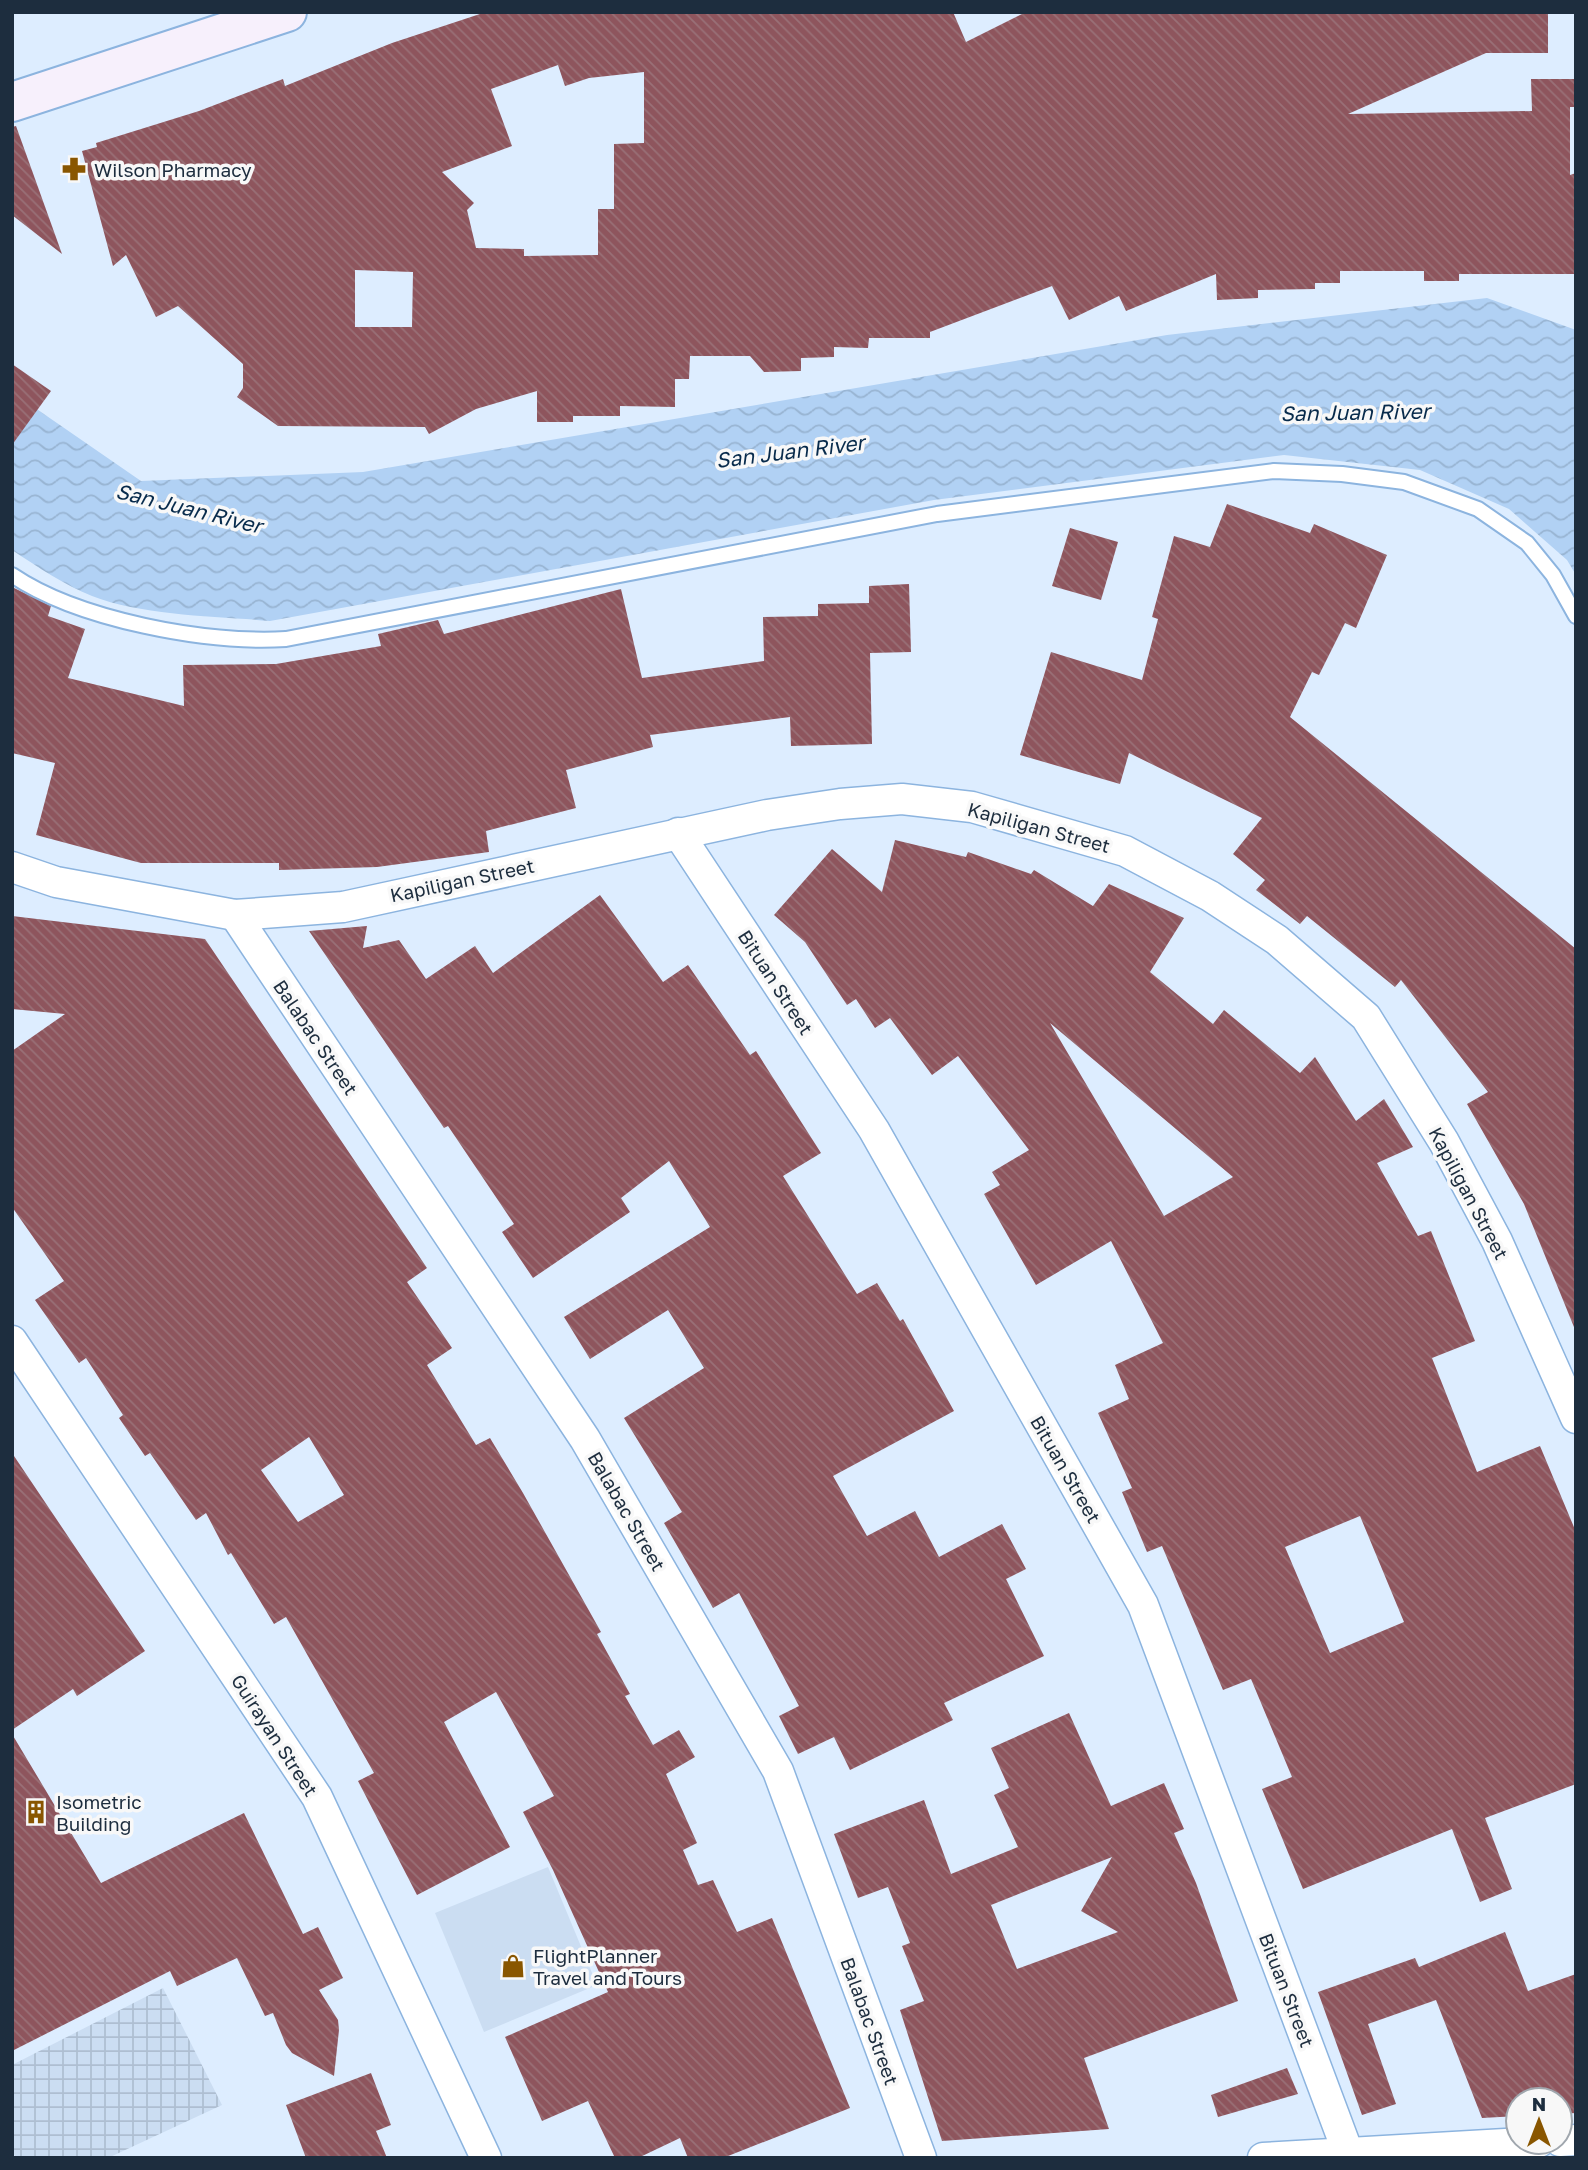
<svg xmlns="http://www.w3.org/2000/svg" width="1588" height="2170" viewBox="0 0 1588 2170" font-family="'Golos Text',sans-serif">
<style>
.built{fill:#cbddf2}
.industrial{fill:url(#industrial-grid)}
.water{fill:url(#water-waves)}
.building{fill:url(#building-back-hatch);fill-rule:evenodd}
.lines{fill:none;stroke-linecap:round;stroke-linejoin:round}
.lane-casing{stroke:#8cb4df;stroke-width:18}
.street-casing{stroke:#8cb4df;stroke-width:33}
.secondary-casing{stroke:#8cb4df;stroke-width:42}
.lane{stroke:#fff;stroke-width:14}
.street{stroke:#fff;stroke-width:30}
.secondary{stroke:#f7f0fc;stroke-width:38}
.labels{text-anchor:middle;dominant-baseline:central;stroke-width:7;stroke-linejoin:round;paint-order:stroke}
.poi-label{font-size:19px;fill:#1d2d3e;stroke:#f8f8f8;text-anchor:start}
.street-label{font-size:19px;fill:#1d2d3e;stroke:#f8f8f8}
.water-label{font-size:21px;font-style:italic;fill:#082b4c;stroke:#f8f8f8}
</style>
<defs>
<pattern id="industrial-grid" width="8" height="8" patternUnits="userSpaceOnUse" patternTransform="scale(1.75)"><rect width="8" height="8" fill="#cbddf2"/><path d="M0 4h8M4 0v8" fill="none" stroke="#aebed1"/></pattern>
<pattern id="water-waves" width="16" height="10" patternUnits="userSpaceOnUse" patternTransform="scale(1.75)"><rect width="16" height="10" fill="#b1d1f4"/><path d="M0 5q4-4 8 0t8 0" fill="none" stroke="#98b4d2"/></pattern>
<pattern id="building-back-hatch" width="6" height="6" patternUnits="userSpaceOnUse" patternTransform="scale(1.75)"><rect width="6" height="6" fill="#8e555d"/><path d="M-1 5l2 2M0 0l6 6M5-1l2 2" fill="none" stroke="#997077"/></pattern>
</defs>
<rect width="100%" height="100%" fill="#ddedff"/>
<polygon class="built" points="548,1867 597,1985 484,2032 435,1913"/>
<polygon class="industrial" points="163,1988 222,2105 108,2158 16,2158 12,2151 12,2065"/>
<path class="water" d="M 1487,298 L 1576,330 L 1576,575 L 1567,560 L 1509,509 L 1420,470 L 1284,455 L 934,500 L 270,621 C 215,616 144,616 92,596 C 64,585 38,567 12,550 L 12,392 L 141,481 L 363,472 L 1167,335 Z"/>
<g class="building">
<path d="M 486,12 L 953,12 L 966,42 L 1026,12 L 1548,12 L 1548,53 L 1486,53 L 1348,114 L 1532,111 L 1531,79 L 1574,79 L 1575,107 L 1570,107 L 1570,175 L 1576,173 L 1576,274 L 1459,274 L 1459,281 L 1424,281 L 1424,271 L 1340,271 L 1340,283 L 1315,283 L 1315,289 L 1258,290 L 1258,298 L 1217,300 L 1216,274 L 1126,311 L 1119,296 L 1069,320 L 1052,286 L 930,332 L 930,338 L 869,338 L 868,348 L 834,347 L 834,357 L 801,358 L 801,371 L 764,372 L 750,356 L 690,356 L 689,379 L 675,379 L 675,407 L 620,406 L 620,416 L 573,416 L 573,422 L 537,422 L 537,391 L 476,409 L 429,434 L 425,427 L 278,426 L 237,397 L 243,388 L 243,364 L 178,306 L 156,317 L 126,255 L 113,266 L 82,151 L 97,147 L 96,143 L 199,111 L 283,79 L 285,86 L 392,43 ZM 558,65 L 565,86 L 589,78 L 644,72 L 644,143 L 614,144 L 614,209 L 598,209 L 598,255 L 524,256 L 524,249 L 476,248 L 467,210 L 474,203 L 442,172 L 512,146 L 491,89 ZM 355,270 L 413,272 L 412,327 L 355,327 Z"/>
<polygon points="16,126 62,254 12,215 12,127"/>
<polygon points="12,364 51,391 12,445"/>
<polygon points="1227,504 1310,533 1314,524 1387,555 1356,628 1345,623 1319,675 1312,672 1290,717 1576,949 1576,1332 1524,1204 1467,1104 1488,1092 1401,980 1395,987 1307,916 1300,924 1256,890 1265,880 1233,854 1262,818 1129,753 1120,784 1020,755 1051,652 1142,680 1158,619 1152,617 1174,536 1210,547"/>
<polygon points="1070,528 1118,542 1101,600 1052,586"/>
<polygon points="909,584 911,652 870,653 872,744 791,746 790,717 650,735 653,747 566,770 576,808 486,831 489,852 377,867 279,870 279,863 141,863 36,835 55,763 12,753 12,587 51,606 48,616 85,629 68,678 184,706 183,665 276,664 381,646 378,634 438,620 444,634 621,589 642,678 764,661 763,617 818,616 818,604 869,603 869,586"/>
<path d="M 895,840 L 966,857 L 968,852 L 1031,874 L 1034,870 L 1093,906 L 1109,884 L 1184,918 L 1150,972 L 1213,1024 L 1224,1010 L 1300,1073 L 1315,1057 L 1356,1121 L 1384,1099 L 1413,1147 L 1377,1163 L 1418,1236 L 1431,1231 L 1475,1341 L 1432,1358 L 1477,1472 L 1540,1446 L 1576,1532 L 1576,1784 L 1485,1818 L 1512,1889 L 1480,1902 L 1452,1829 L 1303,1889 L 1262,1789 L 1292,1777 L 1251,1679 L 1223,1690 L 1162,1546 L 1147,1552 L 1122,1492 L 1132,1488 L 1098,1413 L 1129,1399 L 1115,1365 L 1163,1343 L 1111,1241 L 1036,1285 L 984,1194 L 1000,1185 L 992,1172 L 1029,1150 L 958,1056 L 932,1075 L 890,1018 L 875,1028 L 856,999 L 847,1005 L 805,942 L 774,915 L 832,849 L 882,892 ZM 1050,1023 L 1233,1177 L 1164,1216 ZM 1360,1516 L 1404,1622 L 1330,1653 L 1285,1547 Z"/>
<polygon points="600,895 663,982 688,965 750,1055 756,1051 821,1153 783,1176 857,1294 877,1283 900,1321 903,1319 954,1411 833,1476 867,1536 915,1511 939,1557 1002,1524 1026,1569 1006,1579 1044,1656 944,1703 953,1720 850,1770 834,1737 798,1754 779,1716 799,1706 739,1593 713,1608 664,1523 682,1512 624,1418 704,1368 668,1310 590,1359 564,1317 710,1227 669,1161 621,1198 630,1212 533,1278 502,1232 514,1224 448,1126 444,1128 309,931 367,926 363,948 399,940 426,979 475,946 493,973"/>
<path d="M 12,916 L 205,939 L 427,1268 L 407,1282 L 452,1348 L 427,1365 L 476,1445 L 490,1438 L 523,1493 L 601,1632 L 597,1634 L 630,1694 L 625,1696 L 653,1745 L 679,1730 L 695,1757 L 666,1774 L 697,1843 L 683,1850 L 698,1885 L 713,1880 L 737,1932 L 772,1918 L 850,2108 L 723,2158 L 688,2158 L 680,2138 L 638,2158 L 615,2158 L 588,2101 L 542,2121 L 505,2037 L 608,1992 L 553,1870 L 523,1812 L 554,1796 L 496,1692 L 444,1722 L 510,1847 L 417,1895 L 358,1781 L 374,1773 L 286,1617 L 274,1624 L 231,1553 L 228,1555 L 206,1513 L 196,1520 L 150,1453 L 145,1456 L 119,1418 L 123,1415 L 86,1358 L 79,1363 L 35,1300 L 64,1281 L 12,1207 L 12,1051 L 65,1014 L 12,1009 ZM 309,1437 L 344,1495 L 298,1522 L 261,1470 Z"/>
<polygon points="12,1453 145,1651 77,1696 73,1689 12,1730"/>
<path d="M 1069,1713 L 1111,1806 L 1164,1783 L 1184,1829 L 1174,1833 L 1196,1883 L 1238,2001 L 1084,2058 L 1109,2129 L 942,2141 L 900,2010 L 924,2001 L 902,1946 L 910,1943 L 888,1887 L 858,1898 L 834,1834 L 924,1800 L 951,1874 L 1018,1847 L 994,1795 L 1009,1788 L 991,1748 ZM 1112,1857 L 1081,1911 L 1118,1932 L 1017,1969 L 991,1905 Z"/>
<polygon points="12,1734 101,1883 244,1813 303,1934 318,1927 343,1978 319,1990 338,2020 339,2030 334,2076 292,2053 286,2045 273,2013 265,2016 237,1958 177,1986 170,1971 12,2051"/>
<polygon points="1505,1932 1528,1991 1576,1974 1576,2113 1560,2114 1560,2100 1518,2100 1518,2116 1482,2118 1436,2000 1368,2024 1396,2104 1362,2115 1318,1992 1415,1958 1419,1967"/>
<polygon points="1287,2068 1298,2094 1218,2117 1211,2095"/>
<polygon points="371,2073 391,2125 376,2131 387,2158 306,2158 286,2105"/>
</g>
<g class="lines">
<g class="lane-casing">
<path id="lane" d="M 12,575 C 78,620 207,644 286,639 L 937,514 L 1274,471 L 1342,474 L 1404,482 L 1478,509 L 1527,543 L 1553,575 L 1576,616"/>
</g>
<g class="street-casing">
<g id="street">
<polyline points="678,833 874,1130 1143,1605 1350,2158"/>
<polyline points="12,867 56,882 235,915 343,907 767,815 840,804 902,799 972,807 1125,851 1210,896 1277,940 1366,1017 1444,1142 1497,1241 1576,1418"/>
<polyline points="235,915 585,1439 778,1771 921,2158"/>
<polyline points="12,1341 317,1797 486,2158"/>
<polyline points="1560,2141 1576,2140"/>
<polyline points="1263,2158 1539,2142"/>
</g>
</g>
<g class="secondary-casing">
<polyline id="secondary" points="12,102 287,12"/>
</g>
<use href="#lane" class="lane"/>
<use href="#street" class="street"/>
<use href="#secondary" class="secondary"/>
</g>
<defs>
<g id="pharmacy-bare" transform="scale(1.89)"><path d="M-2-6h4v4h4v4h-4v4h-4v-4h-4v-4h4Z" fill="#895600" stroke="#f8f8f8" stroke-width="2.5" paint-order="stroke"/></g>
<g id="building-bare" transform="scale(1.89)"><path d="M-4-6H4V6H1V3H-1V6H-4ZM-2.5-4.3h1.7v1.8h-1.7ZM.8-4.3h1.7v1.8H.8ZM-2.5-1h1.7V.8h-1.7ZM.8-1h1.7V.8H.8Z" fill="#895600" stroke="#f8f8f8" stroke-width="2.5" paint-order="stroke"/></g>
<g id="shop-bare" transform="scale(1.89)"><path d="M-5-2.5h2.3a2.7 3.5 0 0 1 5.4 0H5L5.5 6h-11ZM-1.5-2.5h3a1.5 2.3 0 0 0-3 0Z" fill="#895600" stroke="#f8f8f8" stroke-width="2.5" paint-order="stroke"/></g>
</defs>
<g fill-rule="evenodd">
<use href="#pharmacy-bare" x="74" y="169"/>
<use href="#building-bare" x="36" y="1812"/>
<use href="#shop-bare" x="513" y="1966"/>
</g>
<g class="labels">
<g class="poi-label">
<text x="94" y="169">Wilson Pharmacy</text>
<text x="56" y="1801">Isometric<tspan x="56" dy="22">Building</tspan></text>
<text x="533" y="1955">FlightPlanner<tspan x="533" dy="22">Travel and Tours</tspan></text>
</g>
<g class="street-label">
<text transform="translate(1039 827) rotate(15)">Kapiligan Street</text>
<text transform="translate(462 880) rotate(-12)">Kapiligan Street</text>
<text transform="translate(776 982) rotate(57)">Bituan Street</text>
<text transform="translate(316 1037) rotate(56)">Balabac Street</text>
<text transform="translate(1469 1193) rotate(62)">Kapiligan Street</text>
<text transform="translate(1066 1469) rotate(60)">Bituan Street</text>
<text transform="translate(627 1511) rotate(60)">Balabac Street</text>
<text transform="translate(275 1735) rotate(57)">Guirayan Street</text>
<text transform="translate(1287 1990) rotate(69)">Bituan Street</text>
<text transform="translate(870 2021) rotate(70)">Balabac Street</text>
</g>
<g class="water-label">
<text transform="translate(1355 412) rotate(-1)">San Juan River</text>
<text transform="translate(790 451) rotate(-7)">San Juan River</text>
<text transform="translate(189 508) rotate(14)">San Juan River</text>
</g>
</g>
<rect width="1588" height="2170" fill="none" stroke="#1d2d3e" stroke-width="28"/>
<g transform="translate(1539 2121)"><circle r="33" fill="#f8f8f8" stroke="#a0a7ae" stroke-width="2"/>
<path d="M0-5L12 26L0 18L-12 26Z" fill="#895600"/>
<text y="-10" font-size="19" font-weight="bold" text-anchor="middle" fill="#1d2d3e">N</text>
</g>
</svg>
